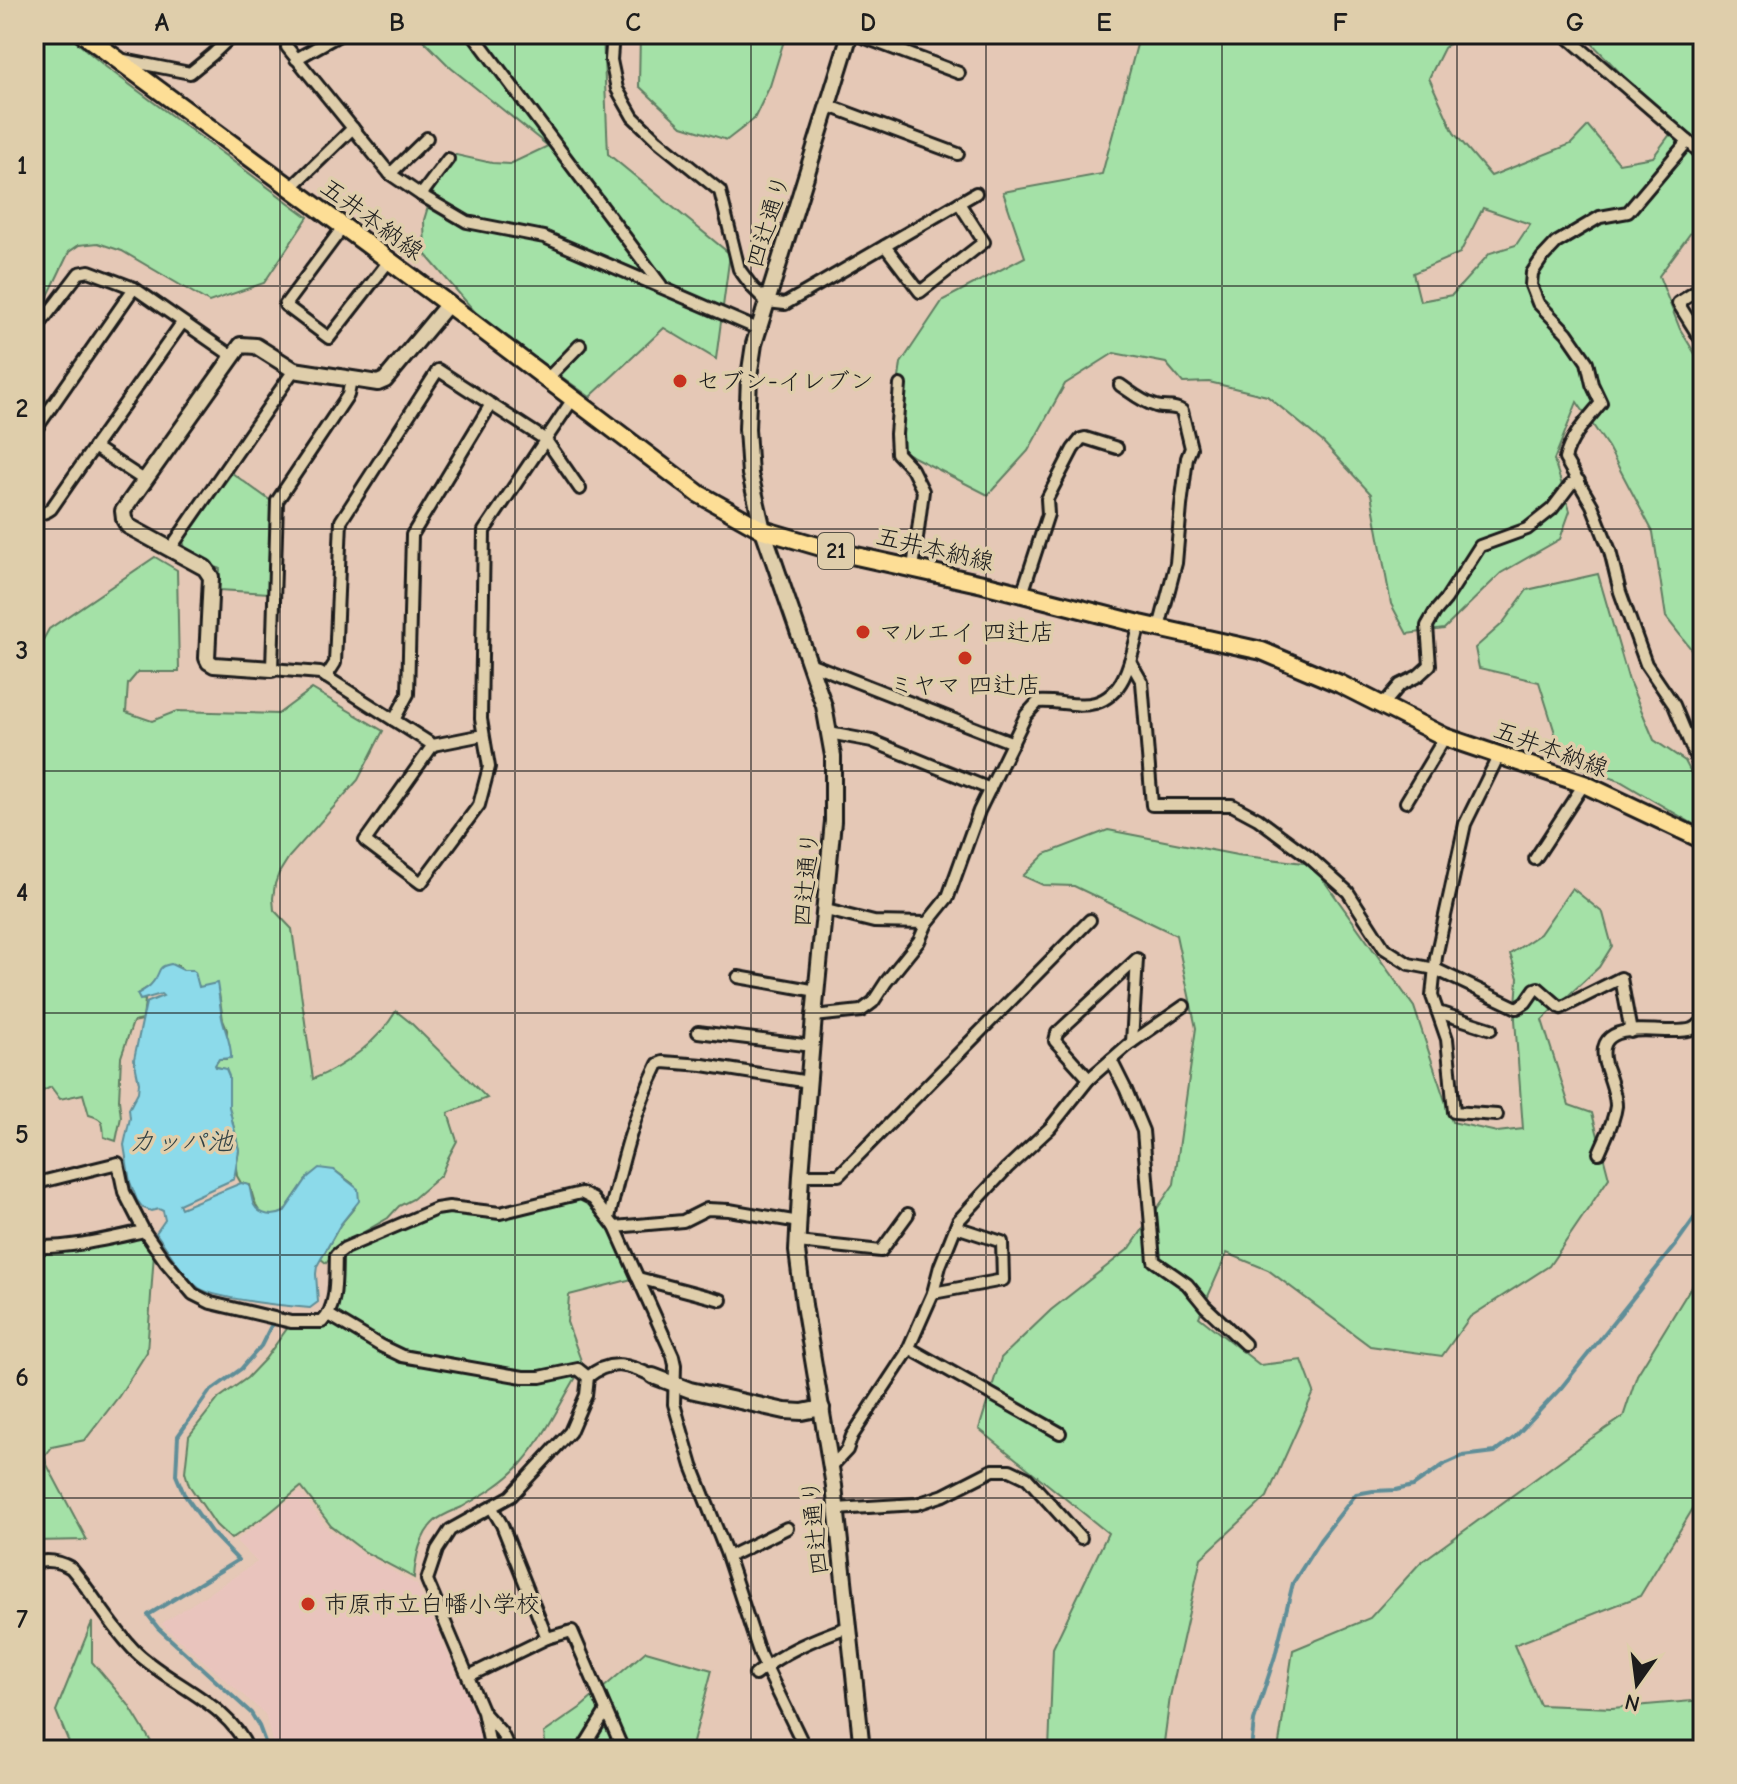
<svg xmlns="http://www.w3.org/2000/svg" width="1737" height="1784" viewBox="0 0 1737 1784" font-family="'Comic Neue','Klee One',sans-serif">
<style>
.built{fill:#e9c4bd}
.green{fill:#a4e1a7;stroke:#607e62;stroke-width:2;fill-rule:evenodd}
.water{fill:#8cdaea;stroke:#5f8e98;stroke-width:2}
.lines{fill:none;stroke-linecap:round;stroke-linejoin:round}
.stream{stroke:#5f8e98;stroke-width:4}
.street-casing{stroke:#1c1c1c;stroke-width:16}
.secondary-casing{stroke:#1c1c1c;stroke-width:20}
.primary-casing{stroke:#1c1c1c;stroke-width:22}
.street{stroke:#dfceab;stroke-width:10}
.secondary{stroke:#dfceab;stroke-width:14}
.primary{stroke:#fdde96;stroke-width:16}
.grid{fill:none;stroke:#1c1c1c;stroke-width:2;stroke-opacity:0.55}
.poi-dot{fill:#c8321e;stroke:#dfceab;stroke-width:3}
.labels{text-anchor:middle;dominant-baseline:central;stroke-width:7;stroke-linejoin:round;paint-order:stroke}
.shield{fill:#dfceab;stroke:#565147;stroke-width:2}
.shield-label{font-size:22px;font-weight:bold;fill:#1c1c1c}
.street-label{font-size:24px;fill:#1c1c1c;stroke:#dfceab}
.poi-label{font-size:24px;fill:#1c1c1c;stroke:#dfceab;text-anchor:start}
.water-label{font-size:26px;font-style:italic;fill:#324245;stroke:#dfceab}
.neatline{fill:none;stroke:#1c1c1c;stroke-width:3}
.grid-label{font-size:26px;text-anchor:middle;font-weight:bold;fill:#1c1c1c}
</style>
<rect width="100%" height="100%" fill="#e5c8b6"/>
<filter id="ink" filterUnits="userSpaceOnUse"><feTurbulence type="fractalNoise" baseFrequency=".0125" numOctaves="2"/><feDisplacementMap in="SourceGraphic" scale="16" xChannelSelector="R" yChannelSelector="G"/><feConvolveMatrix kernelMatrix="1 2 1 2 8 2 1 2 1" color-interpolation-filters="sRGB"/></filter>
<g filter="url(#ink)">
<polygon class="built" points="300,1492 328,1529 371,1559 417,1585 475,1713 483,1750 274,1750 265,1714 161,1624 257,1562 236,1541"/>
<g class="green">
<polygon points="34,34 67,34 106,67 308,217 264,283 209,302 122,251 98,243 79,245 69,252 34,325"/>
<polygon points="417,34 603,34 608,154 730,254 716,359 664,328 590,397 482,320 425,254 424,220 438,174 452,154 492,163 510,164 548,146 451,68"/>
<polygon points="640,34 786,34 770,86 754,119 727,140 682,126 639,86"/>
<path d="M 1143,34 L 1460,34 L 1444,48 L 1429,78 L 1454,133 L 1491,176 L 1571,144 L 1588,126 L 1619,163 L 1653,157 L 1674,129 L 1583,34 L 1696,34 L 1703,46 L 1703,163 L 1700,167 L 1703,172 L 1703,216 L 1659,276 L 1680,329 L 1703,367 L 1703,664 L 1666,617 L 1653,532 L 1608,447 L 1577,402 L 1554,460 L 1570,511 L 1560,539 L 1501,573 L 1444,629 L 1407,634 L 1391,604 L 1371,494 L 1323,442 L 1267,396 L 1209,382 L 1183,383 L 1166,363 L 1114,353 L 1065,384 L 1028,451 L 988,495 L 904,452 L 894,416 L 901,363 L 943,300 L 1025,257 L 1003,192 L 1102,174 L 1138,41 ZM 1483,208 L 1530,224 L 1516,245 L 1490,253 L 1452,295 L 1420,301 L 1413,273 L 1460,253 Z"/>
<polygon points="232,473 271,501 269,593 219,590 220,569 186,551 183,541"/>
<path d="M 155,557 L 177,570 L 179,672 L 138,672 L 128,684 L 126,712 L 152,721 L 177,711 L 278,714 L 312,689 L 383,731 L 358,780 L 289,857 L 279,873 L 275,884 L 273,898 L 274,910 L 292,929 L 313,1079 C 345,1066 378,1042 396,1011 L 411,1023 L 487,1098 L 448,1113 L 457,1141 L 448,1158 L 441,1175 L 413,1199 L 399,1206 L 388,1218 L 343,1244 L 333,1253 L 326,1263 L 321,1259 L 340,1225 L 355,1207 L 353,1184 L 334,1170 L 308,1177 L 284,1212 C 258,1225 254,1204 250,1185 L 241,1183 L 237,1176 L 236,1168 L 239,1150 L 229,1107 L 226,1069 L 216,1067 L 215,1065 L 219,1059 L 226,1059 L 227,1030 L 223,1020 L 219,993 L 199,987 L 192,970 L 183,970 L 177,965 L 158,977 L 150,986 L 137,994 L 141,999 L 145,1000 L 143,1020 L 133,1022 L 121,1057 L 119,1100 L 121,1117 L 116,1141 L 104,1137 C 103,1123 104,1119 89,1115 L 83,1094 L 60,1099 L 51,1087 L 37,1094 L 34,1102 L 34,656 L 49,629 Z"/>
<polygon points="1598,574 1629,681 1654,740 1685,761 1703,795 1703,828 1695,825 1620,781 1576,766 1561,752 1539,682 1479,668 1475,648 1502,624 1527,590"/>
<polygon points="1108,830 1237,855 1312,864 1414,1007 1452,1122 1497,1132 1523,1129 1515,1019 1518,978 1510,954 1540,934 1572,888 1603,913 1612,946 1599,967 1542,1020 1569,1105 1592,1113 1609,1178 1549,1266 1470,1317 1442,1356 1370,1346 1268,1270 1227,1253 1199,1317 1260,1365 1302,1360 1314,1392 1267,1497 1201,1558 1170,1697 1163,1750 1049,1750 1053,1648 1108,1533 979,1429 1001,1358 1051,1310 1130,1248 1174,1184 1196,1028 1176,935 1074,886 1043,885 1023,876 1045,854"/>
<path d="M 580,1197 C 606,1203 622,1256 632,1279 L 569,1295 L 567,1322 L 583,1366 C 561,1400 549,1432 521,1464 C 505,1482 483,1495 462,1507 C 453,1511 442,1515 435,1521 C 420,1534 415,1560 414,1578 L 365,1552 L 331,1526 L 301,1487 L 268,1514 L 231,1539 L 216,1525 L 189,1485 L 185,1472 L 189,1436 L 219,1398 L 247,1378 L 265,1359 L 289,1326 L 310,1324 L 327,1313 L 330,1275 L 334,1263 L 347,1250 L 436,1209 L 478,1213 Z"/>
<polygon points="140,1237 144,1238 154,1253 147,1352 119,1396 85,1440 52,1447 45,1456 46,1463 87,1540 34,1541 34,1252 62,1252"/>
<polygon points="1703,1280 1703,1492 1640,1596 1514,1645 1540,1705 1612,1708 1703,1700 1703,1750 1278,1750 1293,1650 1370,1618 1420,1563 1583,1444 1623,1417 1637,1375 1691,1287"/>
<polygon points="92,1622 92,1662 128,1704 156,1750 72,1750 56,1711"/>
<polygon points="646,1651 712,1670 691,1750 546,1750 544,1733 580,1708"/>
</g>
<path class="water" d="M 171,964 L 183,970 L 192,970 L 195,972 L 199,987 L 217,983 C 219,994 220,1006 222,1018 C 225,1032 232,1044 231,1058 L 219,1059 L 215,1065 L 216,1067 L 226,1069 L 229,1076 L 229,1107 L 239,1150 L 234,1179 L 179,1204 L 181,1208 L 241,1183 L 249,1185 C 251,1191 251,1199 254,1205 C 260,1216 274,1217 284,1212 L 308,1177 L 319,1168 L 334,1170 L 358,1189 L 359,1201 L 340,1225 L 317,1266 L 316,1274 L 318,1302 L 310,1308 C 288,1306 215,1299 199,1288 C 183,1276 168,1250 156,1233 L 165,1220 L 163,1211 L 159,1209 L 151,1211 L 143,1208 L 137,1200 L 130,1182 L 124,1145 L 130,1118 L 129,1109 L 138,1092 L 139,1083 L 134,1059 L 146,1003 L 163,996 L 161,994 L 140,1000 L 137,994 C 143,991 149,988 153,982 C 162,972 155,967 171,964 Z"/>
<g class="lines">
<g class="stream">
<polyline points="268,1750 259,1726 251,1713 158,1628 148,1615 238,1560 211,1532 184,1494 176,1475 178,1436 209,1392 241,1369 261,1346 271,1326"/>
<polyline points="1251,1750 1254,1721 1275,1656 1293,1583 1320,1540 1356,1494 1373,1491 1396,1490 1413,1486 1445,1464 1463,1456 1495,1452 1515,1437 1561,1388 1676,1244 1693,1220 1703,1200"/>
</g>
<g class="street-casing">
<g id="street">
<polyline points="473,34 661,285"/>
<polyline points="613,34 611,60 617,89 633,117 658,141 720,191 739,269 753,288 767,302 785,304 976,193"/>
<polyline points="855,34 959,73"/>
<polyline points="1564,34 1688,141 1703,156"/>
<polyline points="287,47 390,174 421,195 467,222 544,237 758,329"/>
<polyline points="296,59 341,34"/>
<polyline points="124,60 190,73 212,55 234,34"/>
<polyline points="827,105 958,154"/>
<path d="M 1688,141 L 1628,212 L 1600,217 L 1556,243 L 1542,258 L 1532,273 L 1531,285 L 1538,303 L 1567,333 L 1587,362 L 1592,384 L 1601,403 C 1587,420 1570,437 1565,459 L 1592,505 L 1610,551 L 1620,592 L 1646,664 L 1674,705 L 1703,775"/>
<polyline points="390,174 427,138"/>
<polyline points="290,189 353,128"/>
<polyline points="421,195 448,159"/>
<polyline points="343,227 285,305 329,338 389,261"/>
<polyline points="885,246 920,292 984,242 959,203"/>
<polyline points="1703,287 1678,303 1703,343"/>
<polyline points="34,332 79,273 89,271 134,288 232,356"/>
<polyline points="351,379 348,395 277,501 272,669 320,673 433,745"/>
<polyline points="547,379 580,345"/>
<polyline points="900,385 896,434 897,453 912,469 923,491 913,569"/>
<path d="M 1120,385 C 1132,393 1142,402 1156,406 C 1166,409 1173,405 1182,411 L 1191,448 L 1187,458 L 1181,506 L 1176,563 L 1159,628"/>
<polyline points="34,432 134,288"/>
<polyline points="94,447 182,323"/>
<path d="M 34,509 C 41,514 44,514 51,509 L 94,447 L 144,480"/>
<polyline points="170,549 294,370"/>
<polyline points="1022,594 1048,514 1047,499 1073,449 1081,439 1085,438 1117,448"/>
<polyline points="1130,661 1142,682 1152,805 1232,805 1258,819 1309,857 1348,892 1384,948 1409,964 1435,969 1517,1008 1526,1002 1535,989 1538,988 1561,1008 1621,978 1631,1032"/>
<polyline points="809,663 1013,743"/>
<polyline points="326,677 335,663 341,521 438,370 546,440 580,489"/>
<polyline points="1382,706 1400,685 1418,676 1430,665 1427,626 1435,612 1446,599 1480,546 1527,529 1552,509 1571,484 1579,481"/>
<polyline points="394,720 408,694 412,535 491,404"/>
<polyline points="829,733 872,741 990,789"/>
<polyline points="483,735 433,745 365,841 421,883 479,805 489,767 481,719 484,531 573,399"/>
<polyline points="1406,802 1445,737"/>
<polyline points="1535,859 1584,784"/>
<polyline points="826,910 874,922 927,923"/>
<polyline points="738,977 817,991"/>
<polyline points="1438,1012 1491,1029"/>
<path d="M 814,1016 L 861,1011 L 873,1002 L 886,982 L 919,941 L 927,923 L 948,897 L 979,811 L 1026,715 L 1038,702 C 1056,700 1077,708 1095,703 C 1128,694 1132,651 1140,624"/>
<polyline points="698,1032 812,1046"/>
<polyline points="1111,1060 1126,1090 1143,1131 1154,1261 1187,1284 1205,1306 1245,1344"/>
<polyline points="1089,1079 1055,1041 1057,1033 1137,959 1132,1042"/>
<polyline points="1497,1115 1454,1112 1447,1039 1432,996 1436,957 1465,824 1499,755"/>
<path d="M 1599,1153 C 1605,1138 1614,1123 1616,1106 C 1616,1093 1609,1076 1605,1064 C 1592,1012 1668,1038 1692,1029 C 1696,1027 1699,1025 1703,1022"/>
<polyline points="801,1175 839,1175 1090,920"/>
<path d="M 45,1181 L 118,1163 L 124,1192 L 144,1231 L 165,1261 L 193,1294 L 211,1303 L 291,1322 L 322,1322 C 338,1307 335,1276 336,1255 L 345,1248 L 436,1209 L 449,1207 L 500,1213 L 581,1193 L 593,1199 L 615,1227 L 673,1356 L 675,1365 L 674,1404 L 692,1466 L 726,1552 L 760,1655 L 806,1750"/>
<path d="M 609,1218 C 621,1166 634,1112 658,1064 L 663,1062 L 703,1065 L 809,1082"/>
<polyline points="615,1227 683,1221 707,1209 729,1210 799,1222"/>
<polyline points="798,1242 881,1251 908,1214"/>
<path d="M 34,1247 C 72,1248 107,1239 144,1231"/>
<polyline points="638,1278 721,1300"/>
<polyline points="933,1293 1003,1280 1002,1242 956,1227"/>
<polyline points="329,1315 381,1346 402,1356 523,1377 540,1377 578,1369 588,1377"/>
<polyline points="909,1348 1060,1433"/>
<polyline points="831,1467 847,1450 852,1436 906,1354 933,1293 940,1266 958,1221 1007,1168 1050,1128 1089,1079 1128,1045 1184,1006"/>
<polyline points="492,1508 502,1525 547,1638"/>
<polyline points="836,1509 917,1504 944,1495 993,1470 1010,1470 1027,1478 1081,1538"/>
<polyline points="728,1557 787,1528"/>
<path d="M 34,1563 C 47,1559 59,1561 71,1568 C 94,1595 111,1627 136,1652 C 170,1685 230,1704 248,1750"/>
<path d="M 755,1675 C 784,1651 814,1639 848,1627"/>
<polyline points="469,1676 547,1638 572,1631 623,1750"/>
<polyline points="484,1713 501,1732 510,1750"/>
<path d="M 491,1750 L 483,1712 L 427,1580 L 437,1550 L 450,1530 L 511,1496 L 570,1432 L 586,1395 L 588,1377 C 610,1358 630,1365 653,1376"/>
<polyline points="582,1750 606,1711"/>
</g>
</g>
<g class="secondary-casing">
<g id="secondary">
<polyline points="850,34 754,344 749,377 747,429 750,474 763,530 824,706 833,756 833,821 814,1016 801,1175 797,1251 804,1305 834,1486 862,1750"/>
<polyline points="272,669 214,665 209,662 207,658 211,577 205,568 128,526 124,519 123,511 241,345 256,346 294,370 378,383 385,380 448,304"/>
<polyline points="653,1376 690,1390 785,1411 802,1412 822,1408"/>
</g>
</g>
<g class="primary-casing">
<polyline id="primary" points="83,34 448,304 699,494 763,530 838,552 983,584 1140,624 1262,651 1340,684 1445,737 1584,784 1703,840"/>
</g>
<use href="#street" class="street"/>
<use href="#secondary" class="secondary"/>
<use href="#primary" class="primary"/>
</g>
</g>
<path class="grid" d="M 280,34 L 280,1750M 515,34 L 515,1750M 751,34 L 751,1750M 986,34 L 986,1750M 1222,34 L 1222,1750M 1457,34 L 1457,1750M 34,286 L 1703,286M 34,529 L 1703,529M 34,771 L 1703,771M 34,1013 L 1703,1013M 34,1255 L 1703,1255M 34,1498 L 1703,1498"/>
<g class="poi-dot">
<circle cx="680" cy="381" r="8"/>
<circle cx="863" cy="632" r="8"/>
<circle cx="965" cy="658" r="8"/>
<circle cx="308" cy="1604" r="8"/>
</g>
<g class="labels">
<rect class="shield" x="818" y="533" width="36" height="36" rx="6"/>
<g class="shield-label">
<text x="836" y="551">21</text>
</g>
<g class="street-label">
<text transform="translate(372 219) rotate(36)">五井本納線</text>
<text transform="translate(768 221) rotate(-73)">四辻通り</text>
<text transform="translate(935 549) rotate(13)">五井本納線</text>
<text transform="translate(1551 749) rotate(20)">五井本納線</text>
<text transform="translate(806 879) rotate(-85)">四辻通り</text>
<text transform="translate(815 1527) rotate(-96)">四辻通り</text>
</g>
<g class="poi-label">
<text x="696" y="381">セブン-イレブン</text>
<text x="879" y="632">マルエイ 四辻店</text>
<text x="965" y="685" text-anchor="middle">ミヤマ 四辻店</text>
<text x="324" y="1604">市原市立白幡小学校</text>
</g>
<g class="water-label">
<text x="181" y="1142">カッパ池</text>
</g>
</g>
<rect width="1737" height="1784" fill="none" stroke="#dfceab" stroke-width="88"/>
<g transform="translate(1637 1684) rotate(194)" stroke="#dfceab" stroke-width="6" paint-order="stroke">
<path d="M0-6L14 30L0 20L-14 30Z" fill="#1c1c1c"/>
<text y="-12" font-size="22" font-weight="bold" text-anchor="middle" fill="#1c1c1c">N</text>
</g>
<rect x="44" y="44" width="1649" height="1696" class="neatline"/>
<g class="grid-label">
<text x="162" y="31">A</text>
<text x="397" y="31">B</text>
<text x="633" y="31">C</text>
<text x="868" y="31">D</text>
<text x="1104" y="31">E</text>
<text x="1340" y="31">F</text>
<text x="1575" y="31">G</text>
<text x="22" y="174">1</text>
<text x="22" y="417">2</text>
<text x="22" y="659">3</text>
<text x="22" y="901">4</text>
<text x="22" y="1143">5</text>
<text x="22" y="1386">6</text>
<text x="22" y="1628">7</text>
</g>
</svg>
